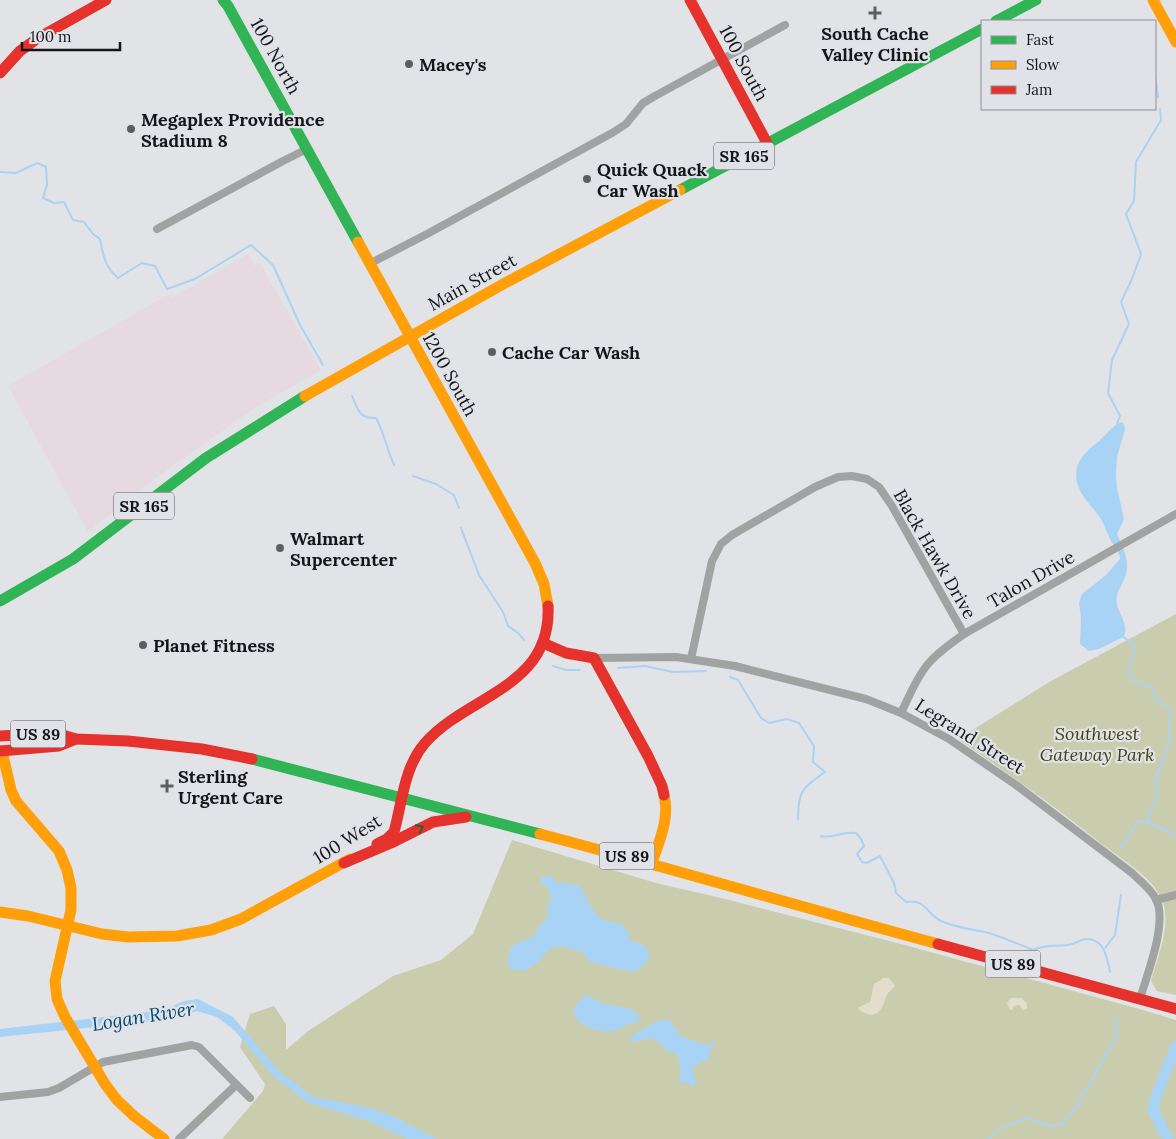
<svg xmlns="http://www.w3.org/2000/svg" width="1176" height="1139" viewBox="0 0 1176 1139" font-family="Lora,serif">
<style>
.industrial{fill:#e6d9df}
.green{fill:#c9cdad}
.sand{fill:#e2decb}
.water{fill:#a9d3f4}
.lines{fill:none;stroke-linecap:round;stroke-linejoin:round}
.stream{stroke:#a9d3f4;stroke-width:2}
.river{stroke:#a9d3f4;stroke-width:11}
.street{stroke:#a1a2a2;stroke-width:8}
.fast{stroke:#30b455;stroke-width:11}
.slow{stroke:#ff9f0a;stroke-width:11}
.jam{stroke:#e5322d;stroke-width:11}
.oneway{stroke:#226536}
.poi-dot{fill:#5d5e60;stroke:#e1e2e8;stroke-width:2}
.labels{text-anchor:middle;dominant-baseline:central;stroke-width:4.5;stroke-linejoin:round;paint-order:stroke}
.shield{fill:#e1e2e8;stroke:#525356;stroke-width:1}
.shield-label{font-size:16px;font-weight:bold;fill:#151618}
.poi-label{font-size:18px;font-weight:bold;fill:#151618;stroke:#e1e2e8;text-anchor:start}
.street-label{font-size:18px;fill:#151618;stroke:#e1e2e8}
.park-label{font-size:18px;font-style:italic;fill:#404412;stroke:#e1e2e8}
.water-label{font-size:19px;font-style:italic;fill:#004972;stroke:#e1e2e8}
</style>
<rect width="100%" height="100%" fill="#e2e3e7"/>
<polygon class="industrial" points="248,254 255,266 260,263 321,370 256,407 203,444 142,488 88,532 8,386 168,295 171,298"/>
<g class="green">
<path d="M 1176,614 L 1176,995 L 1157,991 L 1151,981 C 1157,958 1170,930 1164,906 C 1157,879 1124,861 1103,845 C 1056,807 1007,773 958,739 L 1051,681 Z"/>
<polygon points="512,840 656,883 725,899 901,944 1143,1010 1176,1020 1176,1139 222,1139 263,1091 265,1084 240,1047 250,1014 274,1006 286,1024 286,1050 308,1031 393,976 441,960 473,934"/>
</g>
<g class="sand">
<path d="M 883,978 L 889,978 L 895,986 C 892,989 889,991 887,995 C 885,998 885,1000 884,1003 C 878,1017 870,1018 858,1009 L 859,1007 L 870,1002 L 874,984 L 881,980 Z"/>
<polygon points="1011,998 1021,998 1027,1003 1027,1009 1023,1010 1019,1005 1014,1006 1012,1010 1010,1010 1007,1003"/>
</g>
<g class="water">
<path d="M 1121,422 L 1124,424 L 1125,429 L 1117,457 L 1116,475 L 1117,488 L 1124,519 L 1117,534 C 1121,544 1128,556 1127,568 C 1127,581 1114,590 1117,604 C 1119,615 1130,626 1123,637 L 1099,649 L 1089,651 L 1080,644 L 1081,618 L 1079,603 L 1082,594 L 1106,575 L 1120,559 C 1120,551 1113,546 1110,539 C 1107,533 1105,527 1102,521 C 1098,513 1091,507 1086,500 C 1068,476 1076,458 1098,442 C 1106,435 1111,427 1121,422 Z"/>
<path d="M 551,876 L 556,882 L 580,885 C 585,895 590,908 598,916 C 609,927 629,916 629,940 L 641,944 L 648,949 L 649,959 L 642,967 L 635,971 L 627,971 L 591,962 L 582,952 L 560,946 L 552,948 L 544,954 L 540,961 L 524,971 L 512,969 L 507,964 L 510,949 L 514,945 L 532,937 L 548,915 L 547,908 L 551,900 L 548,888 L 540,881 L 541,877 Z"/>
<path d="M 586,995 L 605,1004 L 628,1008 L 637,1013 L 639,1020 L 636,1024 L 632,1022 C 628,1024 626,1026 622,1028 C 609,1035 582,1030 575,1016 C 574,1014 574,1011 573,1008 Z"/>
<polygon points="198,999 233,1017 281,1073 314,1097 371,1108 395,1117 437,1139 407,1139 371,1122 307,1102 272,1075 235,1031 217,1017 197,1011 173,1019 0,1037 0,1029 164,1010 184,1001"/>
<path d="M 669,1019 L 680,1036 L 708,1046 L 712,1042 L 716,1043 L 710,1051 L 710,1058 L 694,1066 L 692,1070 L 695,1076 L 695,1087 L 685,1082 L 680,1083 L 679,1078 L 681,1074 C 680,1067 680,1060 676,1054 L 666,1050 L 654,1038 L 630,1042 L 630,1038 C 643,1030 653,1020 669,1019 Z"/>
</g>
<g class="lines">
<g class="stream">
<polyline points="1155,74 1158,97"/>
<path d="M 0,172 L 16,173 L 37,163 L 46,167 L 47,185 L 43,198 L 54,203 L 64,202 L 73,220 L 84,222 L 93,234 L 100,239 C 103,255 105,267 118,278 L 142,263 L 155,266 L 167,289 L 195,279 L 251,245 L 273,265 L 300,325 L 323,365"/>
<path d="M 352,396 C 359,411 358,418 376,418 C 384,433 387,449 394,465"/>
<polyline points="1117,424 1120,416 1108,393 1112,360 1129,324 1121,302 1132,279 1141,254 1126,214 1134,201 1136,162 1161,120 1160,109"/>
<polyline points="413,476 436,484 454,495 459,508"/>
<polyline points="461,528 479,575 503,612 508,626 518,633 524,640"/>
<polyline points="553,666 566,670 580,670"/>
<polyline points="618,668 645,666 673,672 706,671"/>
<path d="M 730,677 L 738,680 L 761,718 L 769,723 L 787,719 L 799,723 L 814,746 L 813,762 L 825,772 C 802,789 798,790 798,819"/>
<polyline points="1148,822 1172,833 1174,838"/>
<path d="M 821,836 C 835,839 840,831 856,833 L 861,839 L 864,846 L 857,854 L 862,862 L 867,863 L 880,856 L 894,883 L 896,893 L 906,902 C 927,899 926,914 941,921 C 956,928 973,929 989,933 C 1004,938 1019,944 1033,950 C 1048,944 1053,947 1068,945 C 1075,944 1081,939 1087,939 C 1105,939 1107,959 1110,972"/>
<path d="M 1120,847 C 1128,839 1131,830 1138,821 L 1148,822 L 1149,811 L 1157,799 L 1156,776 L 1168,748 L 1170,709 L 1156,699 L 1153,688 L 1132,680 L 1129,671 L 1135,646 L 1121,635"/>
<polyline points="1105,948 1115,935 1121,895"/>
<polyline points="988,1139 1002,1128 1026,1118 1050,1126 1062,1124 1077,1106 1116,1037 1116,1017"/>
</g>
<polyline class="river" points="1168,1139 1153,1110 1155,1099 1176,1046"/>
<g class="street">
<polyline points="157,229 283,161 307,149"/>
<polyline points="369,264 427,234 612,133 626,124 643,103 655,96 785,25"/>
<path d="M 594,658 L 676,657 L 735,666 L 866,699 L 901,713 L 949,739 L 1016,785 L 1132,873 C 1140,881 1151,889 1156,899 C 1168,923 1147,974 1140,999"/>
<polyline points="691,659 712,561 721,544 732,535 815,487 838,477 852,476 867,479 879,487 892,506 964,634"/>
<path d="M 901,713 C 909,697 916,678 928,664 C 938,652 952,643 964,634 L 1176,514"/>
<polyline points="1156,900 1176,895"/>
<polyline points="0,1097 48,1092 59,1088 103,1062 192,1045 199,1047 250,1098"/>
<polyline points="179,1139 236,1085"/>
</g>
<g class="fast">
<polyline points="223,0 228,6 358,242"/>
<polyline points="996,21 1036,0"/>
<polyline points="680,190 982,29"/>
<polyline points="0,601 73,559 206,458 305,396"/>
<polyline points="252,759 540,834"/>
</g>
<g class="slow">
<polyline points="1153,0 1176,42"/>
<polyline points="358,242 535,563 544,584 548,606"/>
<polyline points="305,396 505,283 680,190"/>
<polyline points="2,751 11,790 16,801 59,851 67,870 71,888 71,910 55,981 57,999 65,1017 105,1084 117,1100 134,1116 164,1139"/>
<path d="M 540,834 C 673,869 805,908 938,944"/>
<path d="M 652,863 C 659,841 670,819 664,795"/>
<polyline points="0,912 28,916 102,934 128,937 177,936 211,930 241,919 350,859"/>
</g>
<g class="jam">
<polyline points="690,0 767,143"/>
<polyline points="0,73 20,51 38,38 106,0"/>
<polyline points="543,643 566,653 594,658 648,756 662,786 664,795"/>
<polyline points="0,736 56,733 76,739 128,741 202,749 252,759"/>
<polyline points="0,751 59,746 76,739"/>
<path d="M 377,844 L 387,839 L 394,832 C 402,803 404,767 425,743 C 467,695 552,688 548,606"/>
<polyline points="344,863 391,843 433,822 466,817"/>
<polyline points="938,944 1176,1009"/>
</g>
</g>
<defs><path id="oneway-chevron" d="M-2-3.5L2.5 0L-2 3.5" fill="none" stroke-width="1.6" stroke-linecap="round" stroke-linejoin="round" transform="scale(1.25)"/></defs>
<use class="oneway" href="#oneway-chevron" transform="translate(420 828) rotate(-27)"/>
<g class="poi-dot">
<path d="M872.5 5.5h5v5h5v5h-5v5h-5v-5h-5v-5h5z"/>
<circle cx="409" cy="64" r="5"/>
<circle cx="131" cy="129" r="5"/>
<circle cx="587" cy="179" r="5"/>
<circle cx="492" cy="352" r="5"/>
<circle cx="280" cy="548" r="5"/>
<circle cx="143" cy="645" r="5"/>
<path d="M164.5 778.5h5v5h5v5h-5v5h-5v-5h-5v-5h5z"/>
</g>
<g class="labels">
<g class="shield">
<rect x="714" y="142.5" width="60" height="27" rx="4"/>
<rect x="114" y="492.5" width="60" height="27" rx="4"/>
<rect x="10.5" y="720.5" width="55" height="27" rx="4"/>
<rect x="599.5" y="842.5" width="55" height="27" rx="4"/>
<rect x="985.5" y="950.5" width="55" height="27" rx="4"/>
</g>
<g class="shield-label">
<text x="744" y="156">SR 165</text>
<text x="144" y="506">SR 165</text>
<text x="38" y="734">US 89</text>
<text x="627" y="856">US 89</text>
<text x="1013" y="964">US 89</text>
</g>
<g class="poi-label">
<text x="875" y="33" text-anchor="middle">South Cache<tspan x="875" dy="21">Valley Clinic</tspan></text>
<text x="419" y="64">Macey's</text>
<text x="141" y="119">Megaplex Providence<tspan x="141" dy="21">Stadium 8</tspan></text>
<text x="597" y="169">Quick Quack<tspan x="597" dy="21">Car Wash</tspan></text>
<text x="502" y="352">Cache Car Wash</text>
<text x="290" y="538">Walmart<tspan x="290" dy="21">Supercenter</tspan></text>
<text x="153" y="645">Planet Fitness</text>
<text x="178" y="776">Sterling<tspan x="178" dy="21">Urgent Care</tspan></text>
</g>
<g class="street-label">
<text transform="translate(276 56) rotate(61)">100 North</text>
<text transform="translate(744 63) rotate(62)">100 South</text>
<text transform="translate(472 282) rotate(-29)">Main Street</text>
<text transform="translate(450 374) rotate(61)">1200 South</text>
<text transform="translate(935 554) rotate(60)">Black Hawk Drive</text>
<text transform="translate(1031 579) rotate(-30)">Talon Drive</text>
<text transform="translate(970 736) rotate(32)">Legrand Street</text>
<text transform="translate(347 839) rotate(-32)">100 West</text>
</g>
<g class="park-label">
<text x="1097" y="733">Southwest<tspan x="1097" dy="21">Gateway Park</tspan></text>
</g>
<g class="water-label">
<text transform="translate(143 1016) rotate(-9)">Logan River</text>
</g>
</g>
<rect x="981" y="20" width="175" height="90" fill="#e1e2e8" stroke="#8f9095"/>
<rect x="991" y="36" width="25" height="8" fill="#30b455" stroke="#8f9095"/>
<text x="1026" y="45" font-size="15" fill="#151618">Fast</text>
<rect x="991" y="61" width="25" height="8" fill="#ff9f0a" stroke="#8f9095"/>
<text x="1026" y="70" font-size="15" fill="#151618">Slow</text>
<rect x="991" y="86" width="25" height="8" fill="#e5322d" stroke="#8f9095"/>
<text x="1026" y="95" font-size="15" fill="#151618">Jam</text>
<path d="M22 42v8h98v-8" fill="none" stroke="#151618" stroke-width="2.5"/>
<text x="30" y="42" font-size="15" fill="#151618" stroke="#e1e2e8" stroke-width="4" paint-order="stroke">100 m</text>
</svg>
